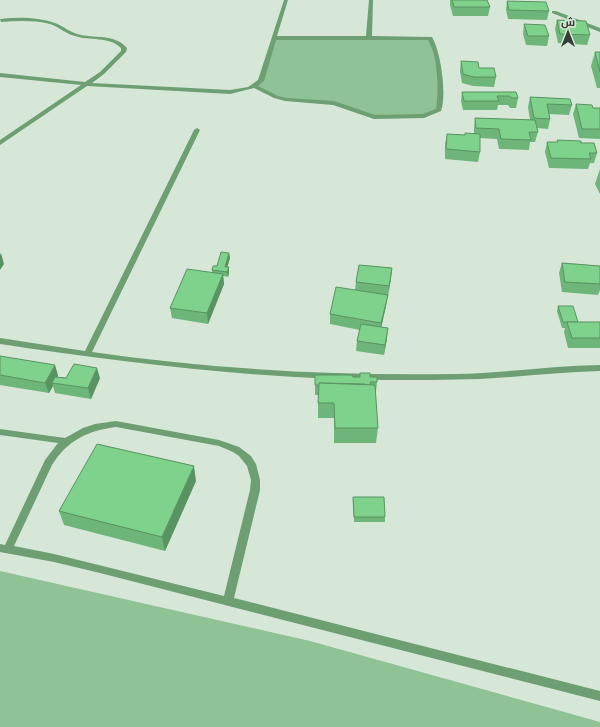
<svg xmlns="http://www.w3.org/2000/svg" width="600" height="727" viewBox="0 0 600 727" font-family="Montserrat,Cairo,sans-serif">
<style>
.green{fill:#8fc295}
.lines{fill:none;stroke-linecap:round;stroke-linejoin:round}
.lane{fill:#6d9f73;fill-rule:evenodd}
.street{fill:#6d9f73;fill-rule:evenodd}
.wall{fill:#6db578}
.shaded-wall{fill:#599361}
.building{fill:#7fd28b;stroke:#599361}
</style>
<rect width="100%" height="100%" fill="#d6e7d8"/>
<g class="green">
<polygon points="425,37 430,38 439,77 439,110 424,116 374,117 341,105 287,100 255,87 261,81 275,38"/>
<polygon points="0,571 310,641 600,722 600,727 0,727"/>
</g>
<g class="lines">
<path class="lane" d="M 116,421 L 219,440 L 239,447 L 251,456 L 256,464 L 260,480 L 260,490 L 234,598 L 600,691 L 600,701 L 100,573 L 54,562 L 0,552 L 0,544 L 5,545 L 45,460 L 58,443 L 0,435 L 0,429 L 65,438 L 83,428 L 95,424 ZM 116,427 L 219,446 L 233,452 L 239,456 L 247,466 L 251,480 L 250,490 L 224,596 L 54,554 L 14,546 L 52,465 C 68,440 87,431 116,427 Z"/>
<g class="street">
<path d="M 284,0 L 288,0 L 277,36 L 366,36 L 369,0 L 373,0 L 372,36 L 432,37 C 441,52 447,95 441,111 L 424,118 L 374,119 L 333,105 L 285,101 L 274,98 L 254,88 L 230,94 L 87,86 L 0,145 L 0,140 L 81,85 L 0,77 L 0,73 L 85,82 L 100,72 L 121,51 L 121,48 C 109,36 90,41 75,36 C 66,34 59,27 50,24 C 34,20 17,21 1,22 L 0,19 C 18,17 38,17 55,23 C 63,26 70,32 77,34 C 94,39 114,33 127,48 L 126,52 L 104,74 L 92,83 L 230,90 L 248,87 L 258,80 ZM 276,40 L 428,40 C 438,56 439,90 436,109 L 423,114 L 375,115 L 334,101 L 287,98 L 278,96 L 258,86 L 264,81 Z"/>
<polygon points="552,11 556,11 600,28 600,32 552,13"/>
<path d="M 197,128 L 200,130 L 92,352 C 212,369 333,376 455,374 C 503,373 551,366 600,365 L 600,371 C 560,372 520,377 479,379 C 448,380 417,380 385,380 C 256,379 128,363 0,344 L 0,338 L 85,351 L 194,130 Z"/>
</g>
</g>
<g class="wall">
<polygon points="450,0 487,0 490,7 488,16 453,16 450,5"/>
<polygon points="507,1 549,11 547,20 508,19 506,10"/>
<polygon points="557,20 590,35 587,45 558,43 555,29"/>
<polygon points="524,24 549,36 547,46 526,45 523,34"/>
<polygon points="595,52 600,52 600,88 597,88 591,66"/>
<polygon points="461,61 479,68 496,77 494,87 473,86 462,83 460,71"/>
<polygon points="462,92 516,92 518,98 516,108 510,108 508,105 498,105 497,110 463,110 461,101"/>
<polygon points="530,97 572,105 569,115 549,114 550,119 548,129 537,128 538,132 535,142 530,142 529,150 499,149 497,139 480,138 480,152 478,162 445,159 445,144 447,134 465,135 465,133 474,134 474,128 475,118 530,120 528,107"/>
<polygon points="576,104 593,108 600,108 600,139 579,138 573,114"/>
<polygon points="557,140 581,143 597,153 594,163 590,163 588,169 549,168 545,152 547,142 557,142"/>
<polygon points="600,169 600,194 595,184"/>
<polygon points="229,253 230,258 227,267 229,273 228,277 223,276 224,284 208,324 172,318 170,308 212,272 212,270 217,266"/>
<polygon points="562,263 600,266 600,290 598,295 562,292 559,273"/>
<polygon points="392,268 388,296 387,296 386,306 381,327 387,338 384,355 356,351 357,341 360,330 330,324 330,314 355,290 356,282"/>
<polygon points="558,306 578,322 600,322 600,348 568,348 564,332 565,328 562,328 557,311"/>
<polygon points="0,356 58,375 58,377 66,378 100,378 91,399 55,393 53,386 49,393 0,385"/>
<polygon points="360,373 370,377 377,382 376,392 375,392 378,428 376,443 334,443 334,418 318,418 318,395 315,395 315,375 359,377"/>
<polygon points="196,481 165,551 64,525 59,511"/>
<polygon points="353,497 385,517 385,522 354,522"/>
</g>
<g class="shaded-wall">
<polygon points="1,253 4,264 0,270 0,255"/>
<polygon points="229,253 230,258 226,272 225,267"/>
<polygon points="229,267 229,273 228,277 227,272"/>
<polygon points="392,268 391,279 388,296 389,286"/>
<polygon points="223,274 224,284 208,324 207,313"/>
<polygon points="388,295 386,306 380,333 381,323"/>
<polygon points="388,328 387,338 384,355 385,345"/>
<polygon points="55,365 58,375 54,383 52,383 53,386 49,393 45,383"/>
<polygon points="97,368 100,378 91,399 88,388"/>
<polygon points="194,466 196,481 165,551 162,537"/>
</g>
<g class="building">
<polygon points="452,0 487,0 490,7 454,7"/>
<polygon points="507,1 546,2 549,11 509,10"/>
<polygon points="557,20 586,21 590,35 560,34"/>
<polygon points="524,24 545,25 549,36 528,36"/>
<polygon points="595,52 600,52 600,72"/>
<polygon points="461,61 478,62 479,68 494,68 496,77 474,77 463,74"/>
<polygon points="462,92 516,92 518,98 512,98 510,96 497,96 499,101 464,101"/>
<polygon points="530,97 570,99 572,105 547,104 550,119 534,118"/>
<polygon points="576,104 592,105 593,108 600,108 600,129 582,129"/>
<polygon points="475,118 535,120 538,132 529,132 531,140 501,139 499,129 476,128"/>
<polygon points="465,133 480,134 480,152 446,149 447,134 465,135"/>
<polygon points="557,140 581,141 581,143 594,143 597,153 589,153 591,159 551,158 547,142 558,142"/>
<polygon points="221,252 229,253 225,267 229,267 227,272 212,270 213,266 217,266"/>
<polygon points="562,263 600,266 600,284 565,282"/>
<polygon points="359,265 392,268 389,286 356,282"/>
<polygon points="187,269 223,274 207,313 170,308"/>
<polygon points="336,287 388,295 381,323 330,314"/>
<polygon points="558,306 573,306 578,322 563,322"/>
<polygon points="567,322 600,322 600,338 572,338"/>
<polygon points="361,324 388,328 385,345 357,341"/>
<polygon points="0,356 55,365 45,383 0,375"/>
<polygon points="74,364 97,368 88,388 52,383 55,377 66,378"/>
<polygon points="360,373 370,373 370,377 377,377 377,382 370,382 371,385 365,385 365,384 319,383 319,385 315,385 315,375 352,375 353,377 360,377"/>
<polygon points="319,383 375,385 378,428 335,428 334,403 318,403"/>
<polygon points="97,444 194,466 162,537 59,511"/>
<polygon points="353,497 384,497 385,517 354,517"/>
</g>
<g transform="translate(568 32)" stroke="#d6e7d8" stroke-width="3" paint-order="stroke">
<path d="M0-3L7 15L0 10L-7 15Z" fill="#363d36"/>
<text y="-6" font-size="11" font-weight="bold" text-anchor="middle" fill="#363d36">ش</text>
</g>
</svg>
